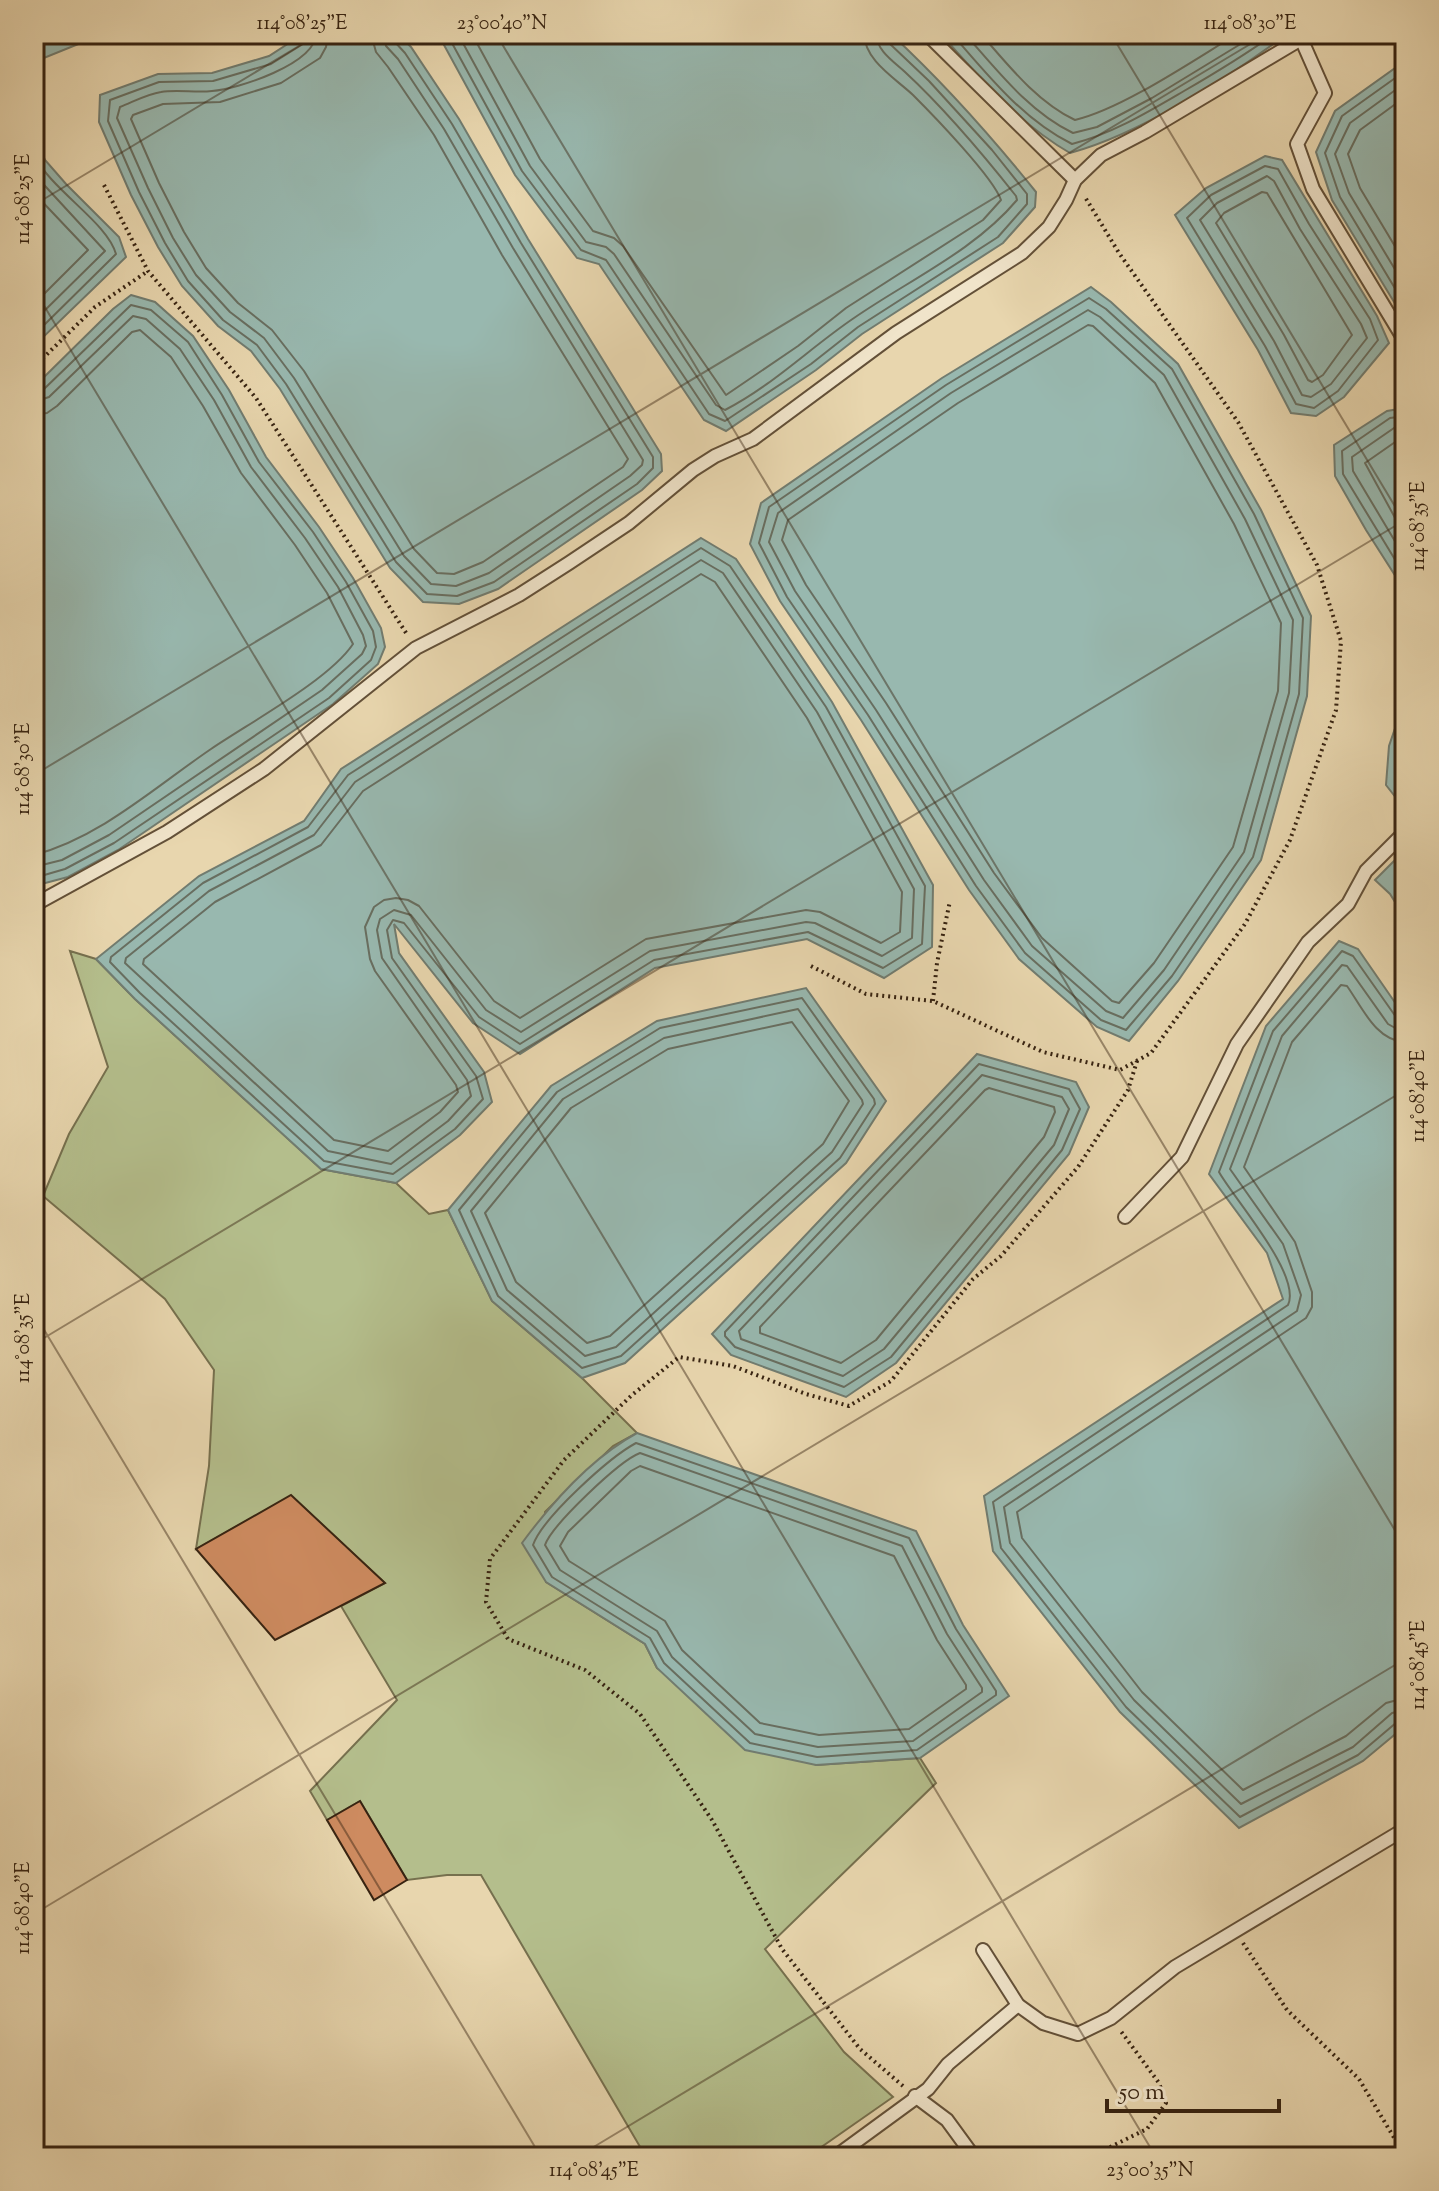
<svg xmlns="http://www.w3.org/2000/svg" width="1439" height="2191" viewBox="0 0 1439 2191" font-family="'Sorts Mill Goudy',serif">
<style>
.green{fill:#b4be8c;stroke:#76704e;stroke-width:2}
.water{fill:#98b8af;stroke:#717c70;stroke-width:2}
.lines{fill:none;stroke-linecap:round;stroke-linejoin:round}
.shore{stroke:#686e60;stroke-width:2}
.building{fill:#ce8b60;stroke:#372311;stroke-width:2}
.lane-casing{stroke:#635038;stroke-width:16}
.path{stroke:#372311;stroke-width:4;stroke-dasharray:2 4;stroke-linecap:butt}
.lane{stroke:#f0e4ca;stroke-width:12}
.ticks{fill:none;stroke:#372311;stroke-width:2;stroke-opacity:0.45}
.neatline{fill:none;stroke:#372311;stroke-width:3}
.ticks-label{font-size:20px;text-anchor:middle;fill:#372311}
</style>
<rect width="100%" height="100%" fill="#e8d6ae"/>
<filter id="stains"><feTurbulence type="fractalNoise" baseFrequency=".0025" numOctaves="4"/><feColorMatrix values="0 0 0 0 .2 0 0 0 0 .09 0 0 0 0 .02 0 0 0 .5 -.17"/></filter>
<radialGradient id="worn" r=".72"><stop offset=".6" stop-color="#630" stop-opacity="0"/><stop offset="1" stop-color="#630" stop-opacity=".3"/></radialGradient>
<polygon class="green" points="70,951 96,959 135,999 321,1169 396,1183 429,1214 448,1210 492,1301 582,1378 637,1433 613,1446 545,1512 546,1582 645,1644 657,1668 816,1765 920,1758 936,1783 765,1949 844,2052 893,2097 807,2157 646,2157 481,1875 447,1875 407,1880 360,1801 327,1820 310,1791 397,1700 341,1606 385,1583 291,1496 196,1549 209,1466 214,1370 165,1299 43,1196 69,1134 108,1067"/>
<g class="water">
<polygon points="34,34 103,34 34,62"/>
<polygon points="303,34 398,34 411,47 459,119 528,239 661,454 662,471 642,490 498,589 459,604 423,602 390,568 280,389 251,351 218,326 182,286 158,247 131,195 99,122 100,95 158,74 212,73 269,56"/>
<path d="M 438,34 L 891,34 C 944,83 991,136 1036,192 L 1035,207 L 1003,243 L 862,334 L 816,370 L 726,431 L 704,420 L 599,264 L 577,258 L 515,175 Z"/>
<path d="M 941,34 L 1287,34 C 1228,78 1140,134 1070,153 C 1018,123 981,79 941,34 Z"/>
<polygon points="1405,61 1405,320 1332,200 1316,152 1335,111"/>
<polygon points="34,137 45,160 66,184 119,237 126,257 34,346"/>
<polygon points="1265,156 1282,160 1377,316 1389,343 1344,397 1316,416 1291,413 1258,350 1175,215 1206,188"/>
<polygon points="1091,287 1111,302 1178,364 1261,510 1311,616 1307,696 1261,860 1178,981 1129,1041 1097,1027 1019,959 969,890 861,720 780,601 750,544 761,503 942,378"/>
<polygon points="131,295 155,302 193,336 229,390 266,457 319,527 353,578 381,628 385,647 378,664 333,704 118,850 68,877 34,886 34,387 113,309"/>
<polygon points="1405,408 1405,591 1366,530 1335,476 1334,445 1387,411"/>
<polygon points="701,538 736,559 832,702 933,885 932,947 884,978 807,939 655,968 520,1054 473,1023 394,924 399,953 484,1072 492,1102 460,1135 396,1183 321,1169 135,999 96,959 199,876 304,821 341,769"/>
<polygon points="1405,699 1405,808 1404,808 1386,785 1389,746"/>
<polygon points="1405,850 1405,918 1390,894 1375,880"/>
<polygon points="1339,941 1358,949 1405,1017 1405,1726 1363,1761 1239,1828 1120,1712 993,1551 984,1496 1283,1299 1267,1253 1209,1174 1266,1026"/>
<polygon points="806,988 886,1101 846,1163 625,1363 582,1378 492,1301 448,1210 551,1086 657,1021"/>
<polygon points="977,1054 1076,1082 1089,1107 1069,1154 896,1363 846,1397 731,1355 712,1334"/>
<path d="M 637,1433 L 916,1531 L 963,1625 L 1009,1696 L 920,1758 L 816,1765 L 745,1750 L 657,1668 L 645,1644 L 546,1582 L 522,1543 C 553,1501 591,1458 637,1433 Z"/>
</g>
<g class="lines">
<g class="shore">
<polyline points="306,34 303,44 271,64 213,81 159,82 110,100 108,121 139,192 165,243 188,281 223,320 257,345 286,384 396,562 427,594 457,596 494,582 637,484 653,468 653,457 521,243 452,124 405,53 394,41 393,34"/>
<path d="M 316,34 C 315,64 238,89 212,91 C 195,93 177,89 161,92 C 147,94 133,102 120,107 L 117,118 L 148,188 L 173,238 L 196,275 L 230,312 L 264,338 L 294,378 L 404,556 L 431,584 L 456,586 L 489,573 L 630,476 L 642,465 L 643,460 L 513,248 L 444,129 L 398,59 L 386,46 L 383,34"/>
<polyline points="328,34 326,47 320,58 281,83 220,102 163,104 133,115 131,119 159,183 184,232 206,268 238,303 272,330 304,371 414,549 437,573 454,574 483,562 623,467 628,459 502,255 434,135 388,67 376,52 371,34"/>
<polyline points="447,34 522,171 581,250 606,260 709,414 725,421 811,364 858,327 998,237 1027,204 1027,194 992,150 929,81 889,43 886,34"/>
<path d="M 458,34 L 530,166 L 586,242 L 606,247 L 614,254 L 716,405 L 725,410 C 772,386 811,347 854,318 C 909,280 974,251 1017,200 L 1016,196 C 982,153 946,110 905,72 C 893,61 877,51 876,34"/>
<path d="M 472,34 L 540,159 L 593,231 L 614,238 L 623,246 L 726,395 L 798,346 L 846,308 L 983,220 L 1001,200 C 993,177 933,115 913,95 C 895,78 865,61 864,34"/>
<path d="M 952,34 C 987,74 1023,120 1072,144 C 1112,134 1148,112 1184,91 C 1215,73 1245,55 1274,34"/>
<path d="M 965,34 C 997,70 1029,112 1073,133 L 1097,127 L 1152,98 L 1257,34"/>
<path d="M 981,34 C 1008,65 1037,102 1075,120 C 1122,109 1194,60 1237,34"/>
<polyline points="1405,71 1342,116 1325,153 1340,197 1405,305"/>
<polyline points="1405,83 1350,123 1335,154 1349,193 1405,286"/>
<polyline points="1405,97 1360,130 1348,154 1360,188 1405,263"/>
<path d="M 34,155 C 52,191 107,222 116,254 L 34,335"/>
<polygon points="1265,166 1278,169 1309,224 1370,319 1378,340 1338,391 1314,408 1296,404 1265,346 1187,218 1211,195"/>
<polyline points="34,174 105,251 34,321"/>
<polygon points="1267,176 1274,181 1300,229 1361,324 1367,338 1331,384 1311,397 1302,395 1274,341 1200,220 1217,203"/>
<polygon points="1262,192 1267,193 1352,335 1323,375 1312,382 1308,380 1284,335 1216,223 1224,213"/>
<polyline points="34,193 88,250 34,304"/>
<polygon points="1089,298 1106,309 1172,369 1254,514 1303,618 1299,694 1253,857 1172,976 1126,1030 1101,1020 1025,953 976,886 868,715 787,597 759,543 769,507 946,385"/>
<polygon points="1088,310 1100,317 1164,375 1245,519 1293,620 1289,693 1244,852 1164,970 1123,1018 1106,1011 1032,946 984,880 876,710 795,591 769,542 778,513 951,393"/>
<polygon points="1088,325 1093,326 1155,383 1234,524 1281,623 1278,691 1233,847 1154,963 1119,1003 1112,1001 1042,938 994,873 886,703 806,585 782,540 788,520 958,403"/>
<polyline points="34,392 43,390 131,305 151,310 188,342 222,395 259,462 313,532 346,582 373,631 376,647 371,660 329,698 114,843 65,869 34,878"/>
<polyline points="34,402 49,397 133,316 146,319 180,349 214,400 251,467 305,538 338,587 363,635 366,646 362,654 322,690 109,835 62,860 34,867"/>
<path d="M 34,415 L 47,413 L 57,406 L 132,332 L 140,330 L 171,357 L 203,406 L 241,473 L 295,545 L 327,593 L 353,644 C 329,680 249,723 211,749 C 155,787 101,837 34,855"/>
<polyline points="1405,416 1390,418 1342,451 1343,474 1405,576"/>
<polyline points="1405,426 1394,428 1352,457 1353,471 1405,558"/>
<polyline points="1405,438 1398,440 1365,463 1405,536"/>
<polygon points="701,548 730,566 826,707 925,886 922,944 883,968 808,932 654,960 520,1044 479,1017 404,923 393,920 387,930 392,958 476,1076 483,1099 455,1129 393,1174 324,1161 140,993 110,962 111,957 203,883 308,827 348,775"/>
<polygon points="701,560 723,573 817,712 914,889 912,938 882,956 815,923 806,922 650,951 521,1032 486,1010 411,915 394,910 380,919 377,930 382,958 467,1080 471,1096 448,1121 391,1164 328,1151 125,963 126,958 209,891 314,835 355,782"/>
<polygon points="701,574 715,582 807,718 902,892 900,932 881,943 820,912 806,910 646,939 520,1018 494,1001 419,906 408,900 396,898 384,900 374,907 365,927 370,959 375,971 456,1085 458,1092 440,1112 388,1151 334,1140 143,964 144,959 215,902 321,845 363,791"/>
<polygon points="802,998 874,1099 875,1104 840,1158 621,1356 582,1368 498,1296 459,1210 557,1092 660,1028"/>
<polygon points="798,1009 862,1100 863,1104 832,1152 616,1347 585,1356 507,1290 471,1211 563,1099 664,1038"/>
<path d="M 1405,1020 L 1396,1017 L 1353,956 L 1342,951 L 1273,1031 L 1219,1172 C 1234,1199 1302,1275 1288,1305 L 993,1502 L 1001,1548 L 1126,1707 L 1240,1817 L 1358,1755 L 1397,1722 L 1405,1720"/>
<polygon points="792,1022 849,1101 823,1144 610,1336 587,1343 516,1282 485,1213 571,1108 668,1049"/>
<polyline points="1405,1030 1397,1029 1388,1024 1347,966 1342,965 1282,1036 1230,1169 1283,1244 1301,1295 1297,1311 1004,1507 1010,1543 1134,1700 1241,1804 1353,1747 1392,1713 1405,1710"/>
<path d="M 1405,1042 C 1376,1041 1362,1007 1347,986 L 1341,985 L 1292,1042 L 1244,1167 L 1295,1242 L 1312,1292 L 1312,1307 L 1306,1318 L 1017,1512 L 1022,1538 L 1142,1692 L 1243,1790 L 1346,1736 L 1386,1703 L 1405,1698"/>
<polygon points="979,1064 1069,1089 1080,1109 1062,1150 891,1357 844,1387 735,1347 725,1336 725,1332"/>
<polygon points="982,1075 1062,1097 1069,1109 1054,1145 884,1349 843,1376 741,1339 739,1331"/>
<polygon points="989,1088 1054,1107 1055,1112 1044,1137 876,1340 841,1363 760,1333 760,1327 985,1090"/>
<path d="M 636,1443 L 909,1538 L 956,1629 L 996,1691 L 996,1695 L 917,1750 L 817,1757 L 750,1743 L 664,1663 L 650,1638 L 552,1577 L 533,1545 C 543,1517 610,1457 636,1443 Z"/>
<path d="M 640,1453 L 902,1546 L 947,1634 L 982,1688 L 982,1692 L 913,1741 L 818,1747 L 755,1734 L 672,1657 L 657,1631 L 560,1570 L 545,1545 C 552,1525 619,1461 640,1453 Z"/>
<polygon points="640,1466 894,1556 937,1640 966,1685 966,1689 909,1729 819,1735 760,1723 682,1650 665,1621 569,1561 560,1546 568,1532 631,1471"/>
</g>
</g>
<g class="building">
<polygon points="291,1495 385,1583 275,1640 196,1549"/>
<polygon points="360,1801 407,1880 374,1900 327,1820"/>
</g>
<g class="lines">
<g class="lane-casing">
<g id="lane">
<polyline points="927,34 1075,180"/>
<polyline points="1299,34 1325,93 1297,144 1313,189 1405,341"/>
<polyline points="34,905 167,832 264,769 416,648 519,595 569,563 629,523 693,470 715,456 753,439 896,333 1022,253 1049,227 1066,200 1075,180 1101,155 1145,132 1301,39"/>
<polyline points="1125,1217 1182,1157 1237,1044 1308,942 1348,904 1366,871 1405,832"/>
<polyline points="983,1950 1018,2005 1043,2023 1078,2034 1111,2018 1175,1967 1405,1829"/>
<polyline points="915,2096 947,2120 974,2157"/>
<polyline points="835,2157 928,2089 948,2064 1018,2005"/>
</g>
</g>
<g class="path">
<polyline points="104,185 148,271 256,398 408,636"/>
<polyline points="34,367 95,307 148,271"/>
<polyline points="811,966 866,994 933,1001 1043,1052 1120,1070 1151,1053 1245,924 1290,840 1336,710 1341,641 1317,565 1238,422 1119,253 1085,197"/>
<polyline points="933,1001 937,963 950,901"/>
<polyline points="1243,1943 1287,2010 1359,2079 1405,2156"/>
<polyline points="903,2086 860,2049 782,1949 712,1820 640,1714 585,1670 508,1639 486,1602 490,1559 564,1460 632,1395 679,1357 733,1366 806,1394 849,1406 891,1381 973,1279 1001,1256 1078,1167 1128,1090 1137,1061"/>
<polyline points="1104,2157 1108,2148 1147,2129 1166,2103 1159,2083 1120,2030"/>
</g>
<use href="#lane" class="lane"/>
</g>
<path class="ticks" d="M 496,34 L 1405,1547M 1111,34 L 1405,523M 34,205 L 319,34M 34,289 L 1156,2157M 34,775 L 1267,34M 34,1313 L 541,2157M 34,1344 L 1405,520M 34,1914 L 1405,1090M 577,2157 L 1405,1659"/>
<rect width="1439" height="2191" fill="none" stroke="#e8d6ae" stroke-width="88"/>
<path d="M1107 2099v12h172v-12" fill="none" stroke="#372311" stroke-width="4"/>
<text x="1119" y="2099" font-size="24" fill="#372311" stroke="#f0e4ca" stroke-width="6" paint-order="stroke">50 m</text>
<rect x="44" y="44" width="1351" height="2103" class="neatline"/>
<g class="ticks-label">
<text x="302" y="29">114°08'25"E</text>
<text x="502" y="29">23°00'40"N</text>
<text x="1250" y="29">114°08'30"E</text>
<text transform="translate(22 199) rotate(-90)" y="7">114°08'25"E</text>
<text transform="translate(1417 526) rotate(-90)" y="7">114°08'35"E</text>
<text transform="translate(22 769) rotate(-90)" y="7">114°08'30"E</text>
<text transform="translate(1417 1096) rotate(-90)" y="7">114°08'40"E</text>
<text transform="translate(22 1338) rotate(-90)" y="7">114°08'35"E</text>
<text transform="translate(1417 1665) rotate(-90)" y="7">114°08'45"E</text>
<text transform="translate(22 1908) rotate(-90)" y="7">114°08'40"E</text>
<text x="594" y="2176">114°08'45"E</text>
<text x="1150" y="2176">23°00'35"N</text>
</g>
<rect width="100%" height="100%" filter="url(#stains)"/>
<rect width="100%" height="100%" fill="url(#worn)"/>
</svg>
